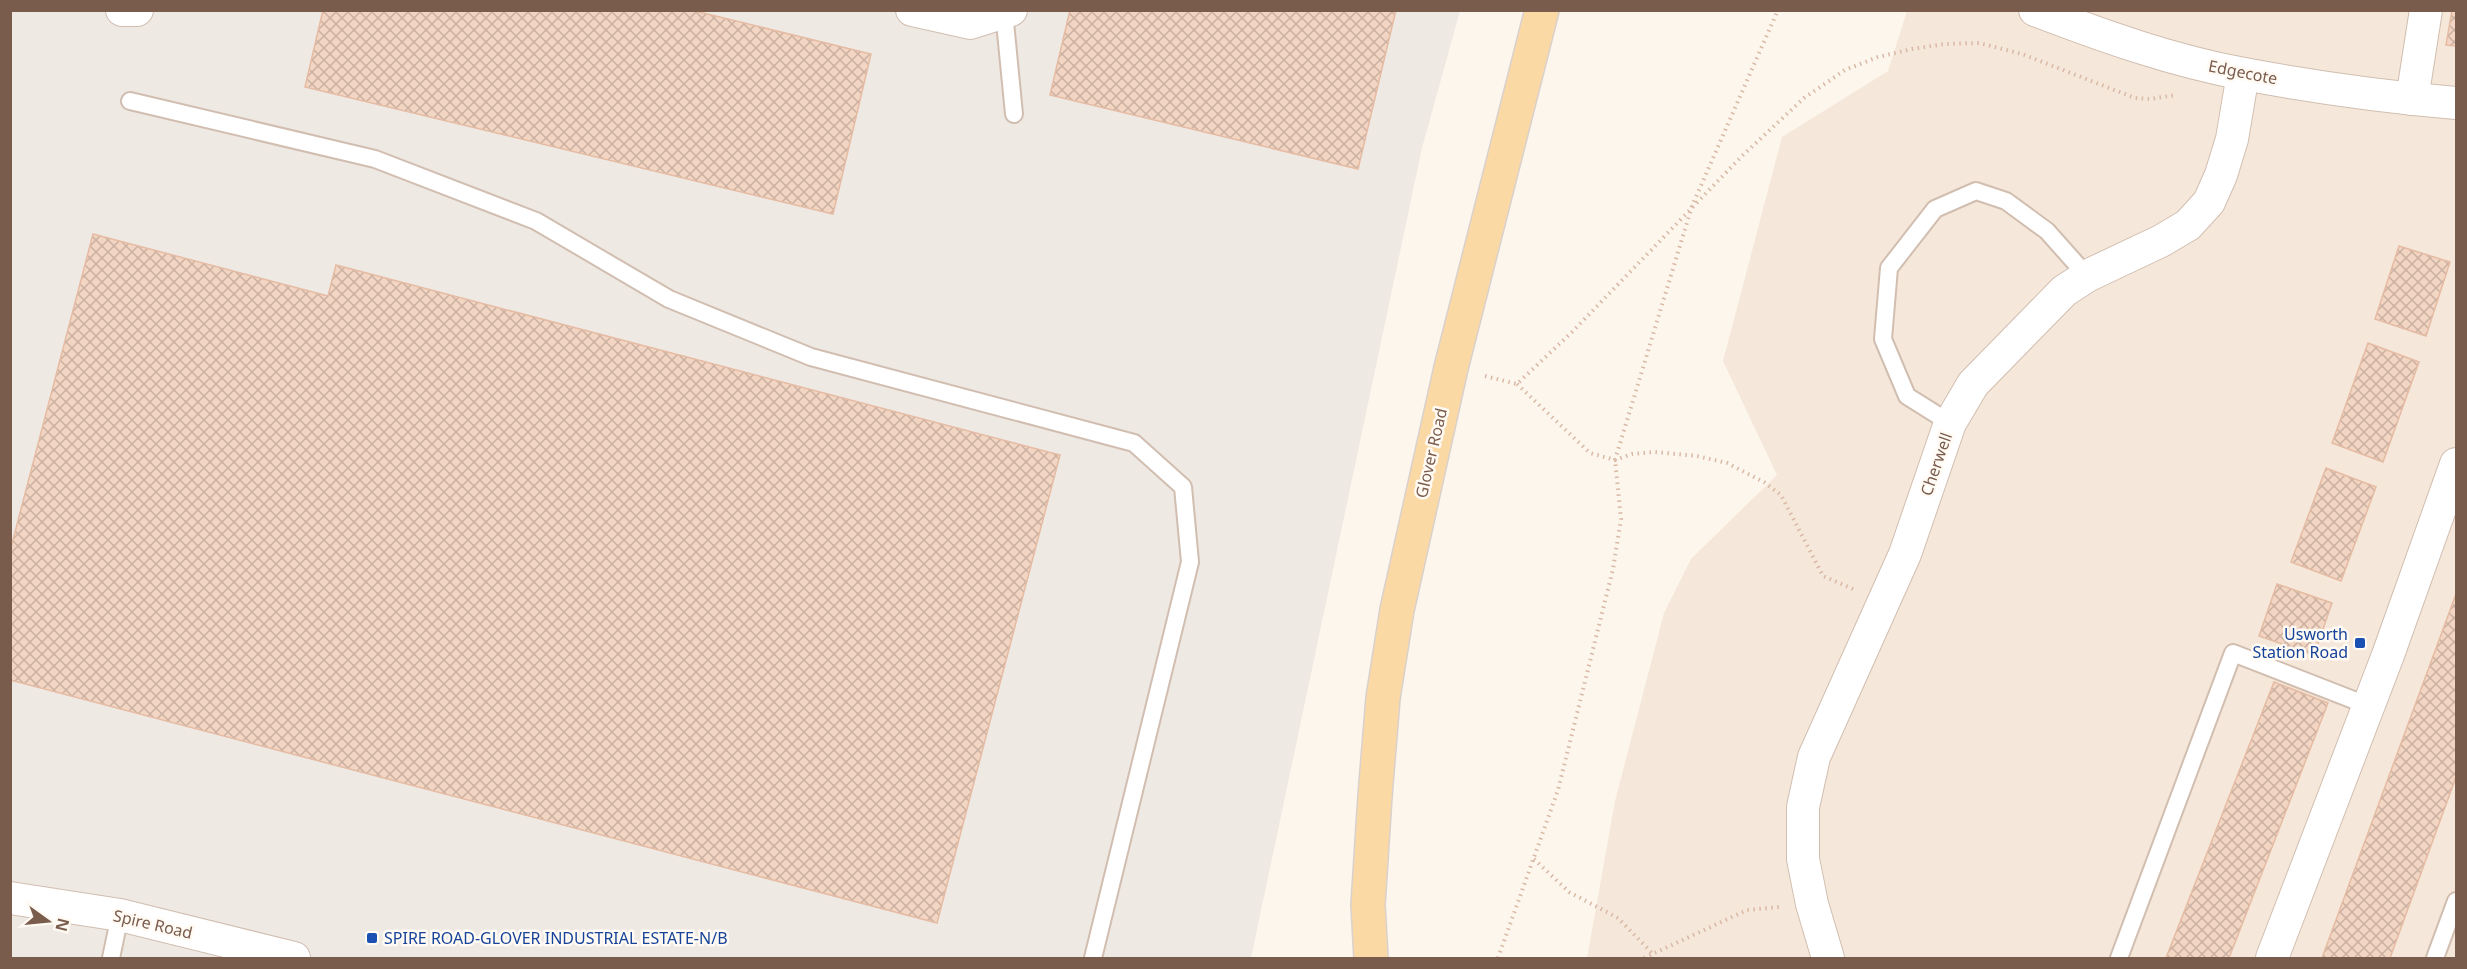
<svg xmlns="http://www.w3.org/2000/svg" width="2467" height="969" viewBox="0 0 2467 969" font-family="'Noto Sans',sans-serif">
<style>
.residential{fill:#f5e8da}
.industrial{fill:#efe9e4}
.building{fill:url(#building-cross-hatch);stroke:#e6bba3;stroke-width:1.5}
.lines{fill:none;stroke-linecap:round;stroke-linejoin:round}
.lane-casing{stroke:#d1beb0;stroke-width:20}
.street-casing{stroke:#d1beb0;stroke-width:34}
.primary-casing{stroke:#dad1cd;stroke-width:36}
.path{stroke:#d9b8a5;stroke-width:4;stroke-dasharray:1.5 4.5;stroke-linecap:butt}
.lane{stroke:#fff;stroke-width:16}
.street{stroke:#fff;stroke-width:32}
.primary{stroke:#fbd9a5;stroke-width:33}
.transit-dot{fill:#1a4fb4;stroke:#fffaf3;stroke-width:2}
.labels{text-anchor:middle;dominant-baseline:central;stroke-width:5;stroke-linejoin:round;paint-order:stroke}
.street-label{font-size:16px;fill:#7a5c4d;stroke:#fffaf3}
.transit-label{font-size:16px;fill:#164399;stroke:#fffaf3;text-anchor:end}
</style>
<defs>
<pattern id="building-cross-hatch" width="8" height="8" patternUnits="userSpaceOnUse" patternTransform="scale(1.5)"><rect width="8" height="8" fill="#f3d5c3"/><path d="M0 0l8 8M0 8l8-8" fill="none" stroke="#cab0a1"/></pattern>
</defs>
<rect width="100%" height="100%" fill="#fdf6ec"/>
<polygon class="residential" points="1907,11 2456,11 2456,958 1587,958 1615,801 1664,613 1691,559 1777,475 1723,361 1782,137 1888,71"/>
<polygon class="industrial" points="10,11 1460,11 1422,148 1251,958 11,958"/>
<g class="building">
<polygon points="323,10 691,10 871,54 833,214 305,87"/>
<polygon points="1070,10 1396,10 1358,169 1050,95"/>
<polygon points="2452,10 2456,10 2456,46 2446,45"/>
<polygon points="93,234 328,296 336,265 1060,455 937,923 10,680 10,551"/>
<polygon points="2399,246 2450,262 2426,336 2375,319"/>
<polygon points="2368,343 2419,362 2383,462 2332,443"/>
<polygon points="2326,468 2376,487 2341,581 2291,562"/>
<polygon points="2277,584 2332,603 2314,655 2259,636"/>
<polygon points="2456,594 2456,777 2390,958 2322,958"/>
<polygon points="2274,682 2328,703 2229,958 2166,958"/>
</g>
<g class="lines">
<g class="lane-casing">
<g id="lane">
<polyline points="1004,12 1014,114"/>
<polyline points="130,101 375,159 536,221 669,299 811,357 1134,443 1183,487 1190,562 1093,958"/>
<polyline points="1950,423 1907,396 1883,339 1889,268 1935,209 1976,191 2006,201 2047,231 2087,276"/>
<polyline points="111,958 120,915"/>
<polyline points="2119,958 2233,653 2369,706"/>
<polyline points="2435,958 2456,901"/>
</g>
</g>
<g class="street-casing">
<g id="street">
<polyline points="122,10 137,10"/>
<polyline points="912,10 970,23 1011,10"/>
<path d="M 2035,10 C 2103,36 2173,61 2244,74 C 2314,87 2386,97 2456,103"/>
<polyline points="2412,99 2426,10"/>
<polyline points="10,898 120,915 294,958"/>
<polyline points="1828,958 1812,904 1803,859 1803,807 1814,757 1905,554 1950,423 1973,384 2064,291 2087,276 2161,241 2188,225 2209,202 2221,175 2232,139 2243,74"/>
<polyline points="2272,958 2388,655 2456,464"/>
</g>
</g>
<g class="primary-casing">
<polyline id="primary" points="1371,958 1368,905 1375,796 1383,698 1397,610 1451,368 1542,10"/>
</g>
<g class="path">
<polyline points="1485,376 1517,384 1573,331 1742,156 1804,98 1845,70 1878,57 1912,49 1945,44 1979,43 2022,54 2135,98 2150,99 2176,95"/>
<polyline points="1517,384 1590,453 1615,460 1632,454 1655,452 1697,456 1727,463 1764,482 1781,495 1823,576 1853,589"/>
<polyline points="1534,859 1569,892 1618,918 1653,954"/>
<polyline points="1498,958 1558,790 1613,569 1621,519 1615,460 1692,206 1778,10"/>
<polyline points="1644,958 1747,910 1779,907"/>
</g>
<use href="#lane" class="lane"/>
<use href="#street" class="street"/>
<use href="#primary" class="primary"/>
</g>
<g class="transit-dot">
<rect x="2354" y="637" width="12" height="12" rx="3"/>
<rect x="366" y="932" width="12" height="12" rx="3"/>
</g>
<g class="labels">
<g class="street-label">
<text transform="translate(2243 72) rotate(11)">Edgecote</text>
<text transform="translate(1431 453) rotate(-77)">Glover Road</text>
<text transform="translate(1936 464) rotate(-71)">Cherwell</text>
<text transform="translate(153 924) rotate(13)">Spire Road</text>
</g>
<g class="transit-label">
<text x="2348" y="634">Usworth<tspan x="2348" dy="18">Station Road</tspan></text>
<text x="384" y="938" text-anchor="start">SPIRE ROAD-GLOVER INDUSTRIAL ESTATE-N/B</text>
</g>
</g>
<rect width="2467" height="969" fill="none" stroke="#7a5c4d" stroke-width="24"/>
<g transform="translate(48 921) rotate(105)" stroke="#fffaf3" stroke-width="4.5" paint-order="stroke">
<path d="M0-4.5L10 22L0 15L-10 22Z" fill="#7a5c4d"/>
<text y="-9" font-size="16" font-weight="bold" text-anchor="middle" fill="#7a5c4d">N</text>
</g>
</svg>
